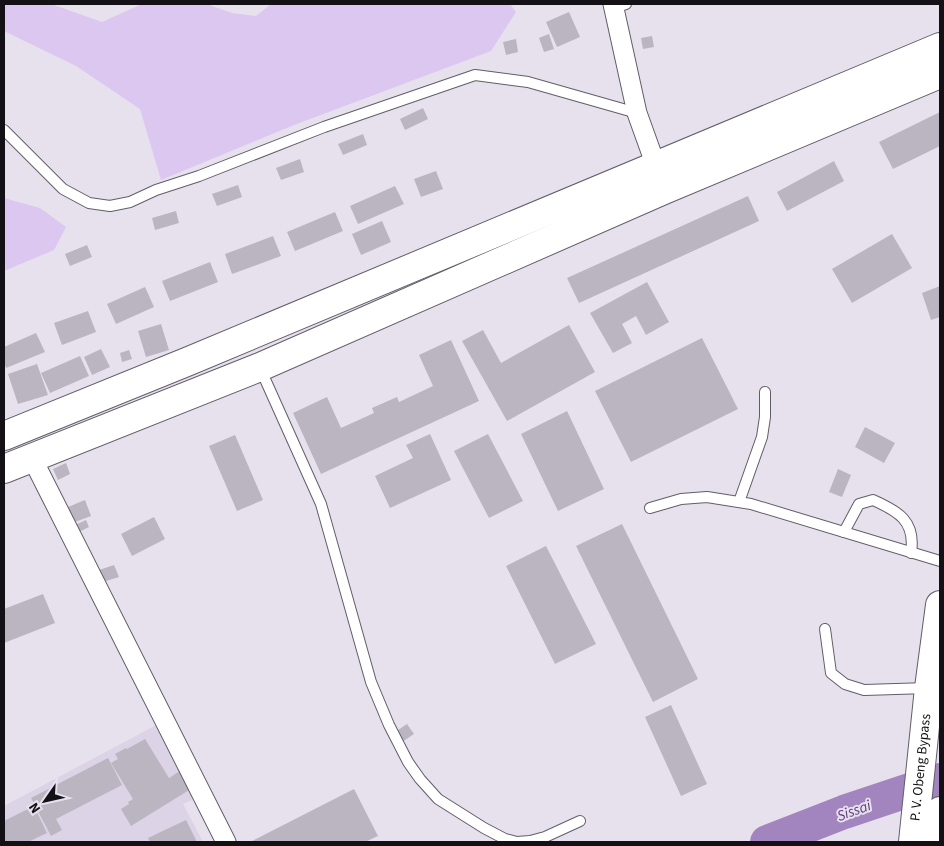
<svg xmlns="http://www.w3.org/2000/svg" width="944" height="846" viewBox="0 0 944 846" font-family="'Source Sans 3',sans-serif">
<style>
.built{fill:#dcd3e7}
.green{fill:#dbc7f0}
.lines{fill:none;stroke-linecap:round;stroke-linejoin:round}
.river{stroke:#a284bf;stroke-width:34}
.building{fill:#bbb5c1}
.lane-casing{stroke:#625d68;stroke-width:12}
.street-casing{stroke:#625d68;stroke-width:21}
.secondary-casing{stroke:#625d68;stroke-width:30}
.highway-casing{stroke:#625d68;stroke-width:30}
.lane{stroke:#fff;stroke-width:10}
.street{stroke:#fff;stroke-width:19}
.secondary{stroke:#fff;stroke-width:28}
.highway{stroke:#fff;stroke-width:28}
.labels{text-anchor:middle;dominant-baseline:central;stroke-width:4;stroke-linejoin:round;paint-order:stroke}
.street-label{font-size:14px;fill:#131115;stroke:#e7e1ee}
.water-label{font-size:15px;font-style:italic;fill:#613982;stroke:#e7e1ee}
</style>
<rect width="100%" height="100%" fill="#e7e1ee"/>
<polygon class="built" points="162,722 201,796 183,804 203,842 4,842 4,806"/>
<g class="green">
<polygon points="4,4 51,4 102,22 142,4 210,4 212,6 232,13 256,16 271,4 510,4 516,12 491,51 294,125 161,180 140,109 76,66 4,31"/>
<polygon points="4,198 40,208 66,227 54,250 4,271"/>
</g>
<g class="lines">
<polyline class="river" points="767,842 844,812 940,780"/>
</g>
<g class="building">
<polygon points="569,12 580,37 557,47 546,22"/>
<polygon points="549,34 554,49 544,52 539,38"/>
<polygon points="652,36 654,47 643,49 641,38"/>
<polygon points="516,39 518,52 506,55 503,42"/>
<polygon points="423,108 428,119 405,130 400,119"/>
<polygon points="940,112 940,146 893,169 879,142"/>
<polygon points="363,134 367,145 343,155 338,144"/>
<polygon points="300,159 304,172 281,180 276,168"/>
<polygon points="834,161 844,181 787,211 777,192"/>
<polygon points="436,171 443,189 421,197 414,179"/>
<polygon points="238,185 242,197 217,206 212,194"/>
<polygon points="395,186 404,204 358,224 350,206"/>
<polygon points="748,196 759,221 579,303 567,278"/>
<polygon points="176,211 179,223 155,230 152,218"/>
<polygon points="335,212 343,231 295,251 287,232"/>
<polygon points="382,221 391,242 361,255 352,234"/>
<polygon points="892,234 912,268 852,303 832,269"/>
<polygon points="273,236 281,256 232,274 225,254"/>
<polygon points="87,245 92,257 70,266 65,254"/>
<polygon points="210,262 218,282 170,301 162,281"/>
<polygon points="647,282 669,322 646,335 636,316 622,324 632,343 613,353 590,313"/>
<polygon points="940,286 940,317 931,320 922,293"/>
<polygon points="145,287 154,307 116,324 107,304"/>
<polygon points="88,311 96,332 62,345 54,323"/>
<polygon points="161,324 169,350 146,357 138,331"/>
<polygon points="569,325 595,372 507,421 462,341 483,330 501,363"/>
<polygon points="36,333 45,352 6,368 4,362 4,347"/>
<polygon points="702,338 738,409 631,462 595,391"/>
<polygon points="451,340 479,401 321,474 293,413 327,397 341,428 374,413 372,408 397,397 399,402 433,386 419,355"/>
<polygon points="101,349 110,367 92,375 84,357"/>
<polygon points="129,350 132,359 122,362 120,353"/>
<polygon points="80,356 89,376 50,393 41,373"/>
<polygon points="37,364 48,395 18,404 8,374"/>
<polygon points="567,411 604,489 558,511 521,434"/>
<polygon points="865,427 895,443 884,463 855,447"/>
<polygon points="430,434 451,480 390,508 375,476 413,458 406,445"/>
<polygon points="488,434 523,501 489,518 454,451"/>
<polygon points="235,435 263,500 237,511 209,446"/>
<polygon points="66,463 70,474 58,480 53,469"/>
<polygon points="838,469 851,475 842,497 829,492"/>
<polygon points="85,500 91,516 75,522 68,507"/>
<polygon points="154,517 165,539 132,556 121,534"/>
<polygon points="86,520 89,527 79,532 75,525"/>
<polygon points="622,524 698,679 653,702 576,546"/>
<polygon points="546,546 596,644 555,664 506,566"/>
<polygon points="114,565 119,577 103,582 99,570"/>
<polygon points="43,594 55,623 4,643 4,609"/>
<polygon points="671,705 707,784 681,796 645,717"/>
<polygon points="407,724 414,734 402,742 395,732"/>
<polygon points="145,739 169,778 183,769 194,787 131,826 121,809 129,804 128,802 133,799 111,763 118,759 115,754 126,748 127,749"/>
<polygon points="108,758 122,785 56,819 62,830 51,836 31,798"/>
<polygon points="354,789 378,836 365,842 250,842"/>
<polygon points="34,806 47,833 28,842 4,842 4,821"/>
<polygon points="186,820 197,842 150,842 148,838"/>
</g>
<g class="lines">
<g class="lane-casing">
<g id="lane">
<polyline points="614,8 626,4"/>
<polyline points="4,130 63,189 89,203 110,206 130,202 156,190 199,176 324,127 475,75 528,82 637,113"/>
<polyline points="260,368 321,504 371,682 389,725 408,762 420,779 438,799 484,828 505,839 517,842 530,841 545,837 580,821"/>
<polyline points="739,502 762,437 765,417 765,392"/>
<polyline points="650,508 681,499 707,497 751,504 940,561"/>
<path d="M 844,532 L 859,504 L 873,500 C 898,511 916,521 911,553"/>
<polyline points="825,629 831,673 845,684 864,690 928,688"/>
</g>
</g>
<g class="street-casing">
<g id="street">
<polyline points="613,4 637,113 660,177"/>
<polyline points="32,458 226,842"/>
</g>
</g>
<g class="secondary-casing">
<g id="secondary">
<polyline points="4,436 189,361 940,47"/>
<polyline points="4,469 260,367 664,190 940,74"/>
</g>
</g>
<g class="highway-casing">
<g id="highway">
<path id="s1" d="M 913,842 L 929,688 L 940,605"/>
<polyline points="937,842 940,811"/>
</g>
</g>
<use href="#lane" class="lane"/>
<use href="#street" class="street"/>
<use href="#secondary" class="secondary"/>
<use href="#highway" class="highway"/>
</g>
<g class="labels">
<g class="street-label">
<text stroke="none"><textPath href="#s1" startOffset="75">P. V. Obeng Bypass</textPath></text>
</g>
<g class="water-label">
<text transform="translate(854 811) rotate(-20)">Sissai</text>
</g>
</g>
<rect width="944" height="846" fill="none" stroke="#131115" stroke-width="10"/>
<g transform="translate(45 801) rotate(236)" stroke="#e7e1ee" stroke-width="4" paint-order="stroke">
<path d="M0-4L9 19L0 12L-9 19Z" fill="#131115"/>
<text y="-8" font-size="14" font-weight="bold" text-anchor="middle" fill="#131115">N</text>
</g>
</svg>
